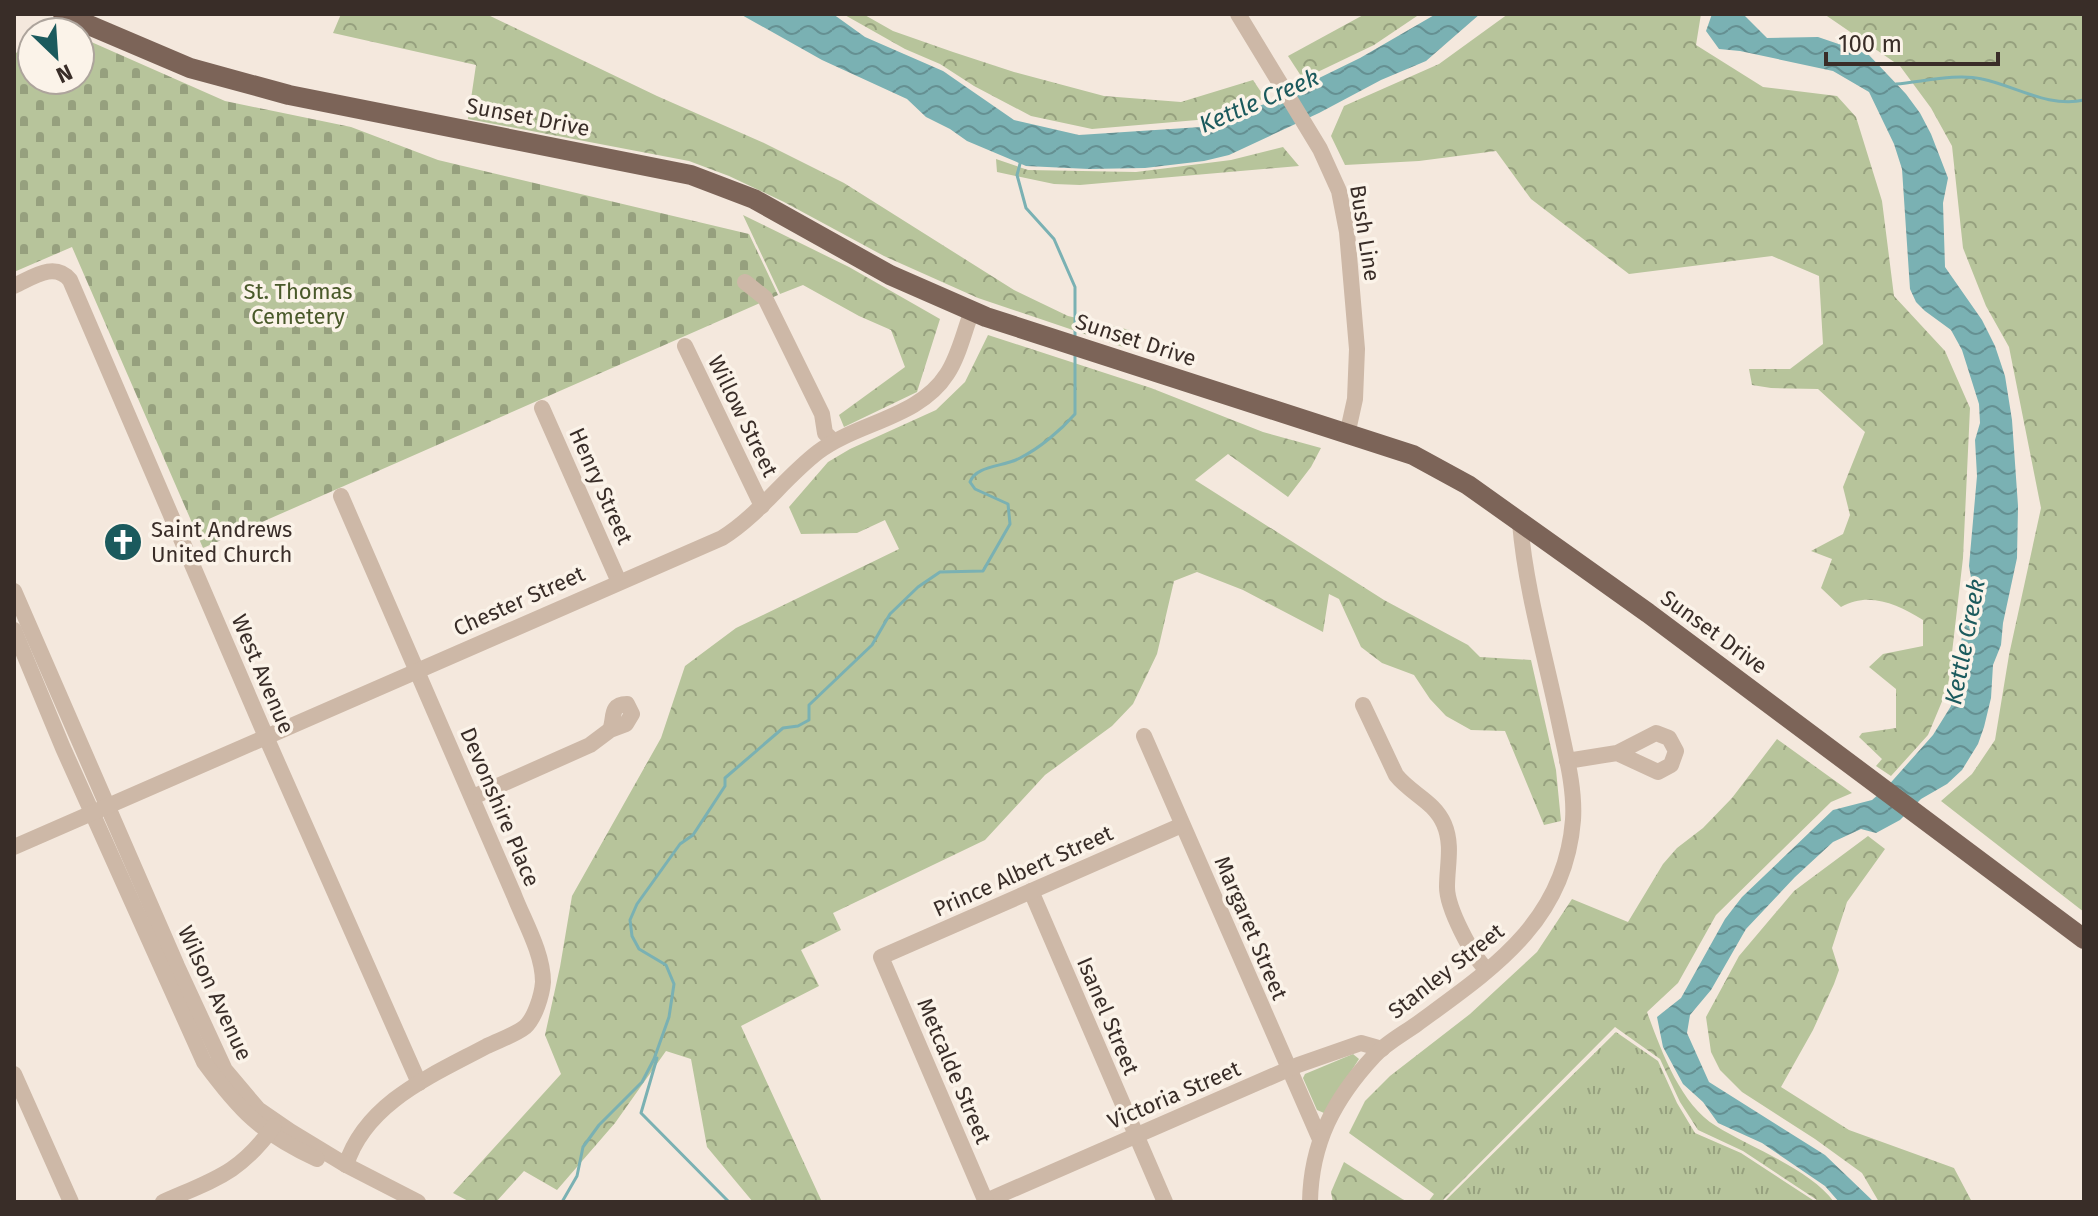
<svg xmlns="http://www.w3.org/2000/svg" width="2098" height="1216" viewBox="0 0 2098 1216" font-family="'Fira Sans',sans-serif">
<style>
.grass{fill:#b7c49b}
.forest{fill:url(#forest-crowns)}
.cemetery{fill:url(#cemetery-stones)}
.park{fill:url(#park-tufts)}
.water{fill:url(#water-waves)}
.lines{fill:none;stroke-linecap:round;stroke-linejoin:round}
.stream{stroke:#7ab1b3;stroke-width:3}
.minor{stroke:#cdb8a7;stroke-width:16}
.major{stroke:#7c6458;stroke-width:20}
.labels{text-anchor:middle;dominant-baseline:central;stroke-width:7;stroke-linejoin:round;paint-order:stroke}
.street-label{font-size:22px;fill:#392d28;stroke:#fbf3e9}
.park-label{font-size:22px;fill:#49592a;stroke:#fbf3e9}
.poi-label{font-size:22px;fill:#392d28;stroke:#fbf3e9;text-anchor:start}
.water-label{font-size:24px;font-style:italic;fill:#1b5a5d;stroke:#fbf3e9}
</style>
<defs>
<pattern id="forest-crowns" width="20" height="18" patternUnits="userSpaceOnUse" patternTransform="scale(2)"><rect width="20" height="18" fill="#b7c49b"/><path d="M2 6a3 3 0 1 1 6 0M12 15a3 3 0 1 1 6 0" fill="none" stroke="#96a07e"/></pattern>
<pattern id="cemetery-stones" width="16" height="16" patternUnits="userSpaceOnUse" patternTransform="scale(2)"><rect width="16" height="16" fill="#b7c49b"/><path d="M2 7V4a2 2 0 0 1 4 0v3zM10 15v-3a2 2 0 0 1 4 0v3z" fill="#96a07e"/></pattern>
<pattern id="park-tufts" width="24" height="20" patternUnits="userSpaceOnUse" patternTransform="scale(2)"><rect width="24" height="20" fill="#b7c49b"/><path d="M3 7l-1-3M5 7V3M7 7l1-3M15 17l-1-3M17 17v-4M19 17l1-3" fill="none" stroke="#96a07e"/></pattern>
<pattern id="water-waves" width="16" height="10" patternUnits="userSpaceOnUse" patternTransform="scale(2)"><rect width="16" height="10" fill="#7ab1b3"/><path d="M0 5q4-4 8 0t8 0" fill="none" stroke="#659092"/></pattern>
</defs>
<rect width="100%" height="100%" fill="#f4e8dd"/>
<polygon class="grass" points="1353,1054 1359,1059 1324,1113 1317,1110 1303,1078 1305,1074"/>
<g class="forest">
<polygon points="341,14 486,14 657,96 764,143 844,183 1014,290 1068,316 1130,330 1126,348 978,298 884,256 784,202 729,176 689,161 468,119 476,65 333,33"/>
<polygon points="843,14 863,14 893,31 953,52 1014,72 1104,96 1181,102 1253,80 1265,98 1209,119 1092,129 1031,116 974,86 940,64 905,49"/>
<polygon points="1365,14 1420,14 1374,45 1303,79 1288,56"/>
<path d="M 1508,14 L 1701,14 L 1696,45 L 1763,87 L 1837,96 L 1856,117 L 1882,201 L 1894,296 L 1945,351 L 1970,408 L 1963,558 L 1948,687 L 1928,735 L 1891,776 L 1876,766 L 1882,759 L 1859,737 L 1862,733 L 1896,728 L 1896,689 L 1869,667 L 1883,654 L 1923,646 L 1923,620 C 1897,604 1869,591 1841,607 L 1821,588 L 1832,559 L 1811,551 L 1843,534 L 1850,515 L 1843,487 L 1865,432 L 1818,389 L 1771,388 L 1752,385 L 1749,369 L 1790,369 L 1823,344 L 1819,276 L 1772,256 L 1629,274 L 1531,199 L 1496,151 L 1419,161 L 1345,165 L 1331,136 L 1344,106 L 1439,64 Z"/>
<polygon points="1824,14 2084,14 2084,912 1941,801 1972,774 1995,740 2009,655 2041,508 2009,347 1986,306 1963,248 1952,146 1931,108 1900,66"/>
<polygon points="1283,147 1299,166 1080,185 1054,184 997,172 996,159 1028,170 1136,172 1231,160"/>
<polygon points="743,215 849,267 940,319 917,392 844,427 839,415 905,367 891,330 859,316 803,285 780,294"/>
<polygon points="988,335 1151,388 1263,432 1321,448 1311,467 1288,497 1228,454 1195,480 1384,600 1468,645 1480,657 1531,660 1556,770 1561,821 1544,825 1505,731 1471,730 1446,716 1430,699 1414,675 1382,663 1361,647 1339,599 1329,594 1323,632 1243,590 1197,572 1174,581 1157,654 1133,704 1112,726 1045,775 985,840 833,913 841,930 801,950 819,986 741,1026 822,1202 753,1202 707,1147 691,1059 666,1051 615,1123 557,1190 524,1171 496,1202 470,1202 453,1193 561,1074 545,1035 560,967 572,896 661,738 685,666 736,628 899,549 885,520 857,533 801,534 789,507 828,462 850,449 936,410 965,382"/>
<path d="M 1777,739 L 1852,793 L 1831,802 L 1716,915 L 1678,983 L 1647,1012 C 1661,1050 1680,1104 1716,1126 C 1751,1148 1810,1169 1834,1202 L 1820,1202 L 1743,1151 L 1698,1130 L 1680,1102 L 1660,1059 L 1615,1027 L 1441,1202 L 1428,1202 L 1434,1194 L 1349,1133 L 1365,1101 L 1390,1076 L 1470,1014 L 1537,952 L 1572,899 L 1628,922 L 1663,864 L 1677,848 L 1703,828 L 1732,798 Z"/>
<polygon points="1868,836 1885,849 1847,902 1832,948 1839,970 1834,984 1813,1030 1781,1087 1849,1130 1954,1168 1972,1202 1879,1202 1862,1173 1815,1139 1742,1092 1720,1070 1711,1052 1706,1017 1739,956 1794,891"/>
<polygon points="1344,1162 1407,1202 1333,1202 1331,1192"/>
</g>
<polygon class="cemetery" points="80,37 225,101 351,127 438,160 749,234 778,295 203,548 72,247 14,272 14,55 32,38 32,80 80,80"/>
<polygon class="park" points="1616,1032 1658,1061 1677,1103 1695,1133 1741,1153 1816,1202 1444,1202"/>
<g class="water">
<polygon points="740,14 833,14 865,37 943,71 1014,120 1079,135 1201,127 1270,102 1360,58 1436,14 1480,14 1426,61 1381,80 1319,113 1229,155 1204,161 1145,168 1089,169 1026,166 967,141 950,129 926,117 907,99 822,60"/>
<polygon points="1712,14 1743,14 1767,38 1818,37 1868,54 1906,94 1920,113 1931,134 1948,178 1943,203 1945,267 1982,320 1995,346 2005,376 2012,420 2018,506 2017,558 2003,623 2001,645 1993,665 1991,698 1984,727 1978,744 1962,770 1947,784 1921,799 1900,820 1876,833 1861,829 1833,842 1795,877 1746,929 1711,990 1690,1015 1687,1033 1709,1082 1825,1155 1874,1202 1839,1202 1825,1186 1762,1143 1718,1123 1703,1102 1683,1084 1663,1047 1657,1017 1681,998 1725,919 1742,897 1833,810 1872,800 1886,788 1933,735 1951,706 1964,623 1975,601 1969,566 1977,476 1975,440 1980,423 1979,404 1962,350 1951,330 1925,311 1916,302 1910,289 1902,169 1894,144 1869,92 1833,71 1740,51 1719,49 1706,31"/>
</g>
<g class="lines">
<g class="stream">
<path d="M 1896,84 C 1922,82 1956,73 1982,79 C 2016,86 2048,108 2084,100"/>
<polyline points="1021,160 1017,175 1026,208 1054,239 1075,287 1075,336"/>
<polyline points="657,1058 641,1113 729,1202"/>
<path d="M 562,1202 L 577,1176 L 583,1147 L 599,1125 L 642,1082 L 654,1059 L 669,1017 L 674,984 L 666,965 L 639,949 L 632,936 L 630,920 L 637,904 L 680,844 L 693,835 L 725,786 L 725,778 L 783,728 L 798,726 L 809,720 L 809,705 L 872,645 L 890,614 L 918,587 L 940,572 L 983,571 L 1010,524 L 1008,504 L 975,489 L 970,482 C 976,465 1004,467 1020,458 C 1040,448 1061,430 1075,414 L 1075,355"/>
</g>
<g class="minor">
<polyline points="1238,14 1320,149 1339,191 1347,232 1357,349 1355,399 1347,435"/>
<polyline points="745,282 765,298 822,414 825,433 833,441"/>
<path d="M 14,286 C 32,278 54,261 70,280 L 270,746 L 419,1083"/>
<polyline points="685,346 762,506"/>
<polyline points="542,408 619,582"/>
<path d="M 341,496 L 514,895 C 524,921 543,953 543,982 C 542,995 535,1018 525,1027 C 515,1035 499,1040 487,1046 C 433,1075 366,1102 346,1165"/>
<polyline points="14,591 177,966 225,1070 258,1109 290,1131 346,1165 418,1202"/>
<path d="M 14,630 L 63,748 L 204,1062 C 240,1111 261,1133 317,1159"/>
<path d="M 1363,705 L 1396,775 C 1411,794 1434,801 1444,824 C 1453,845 1447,865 1447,887 C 1447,908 1472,956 1487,970"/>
<polyline points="1144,736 1319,1137"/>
<polyline points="1567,761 1617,753 1658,772 1671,765 1676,751 1669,738 1656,733 1617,753"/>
<path d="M 473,797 L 590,745 L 610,730 L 626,724 L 632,714 L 627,704 C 609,704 615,719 610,730"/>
<path d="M 14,847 L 722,538 C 759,515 783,479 818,452 C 858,422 919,418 947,374 C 959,356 964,331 972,311"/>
<polyline points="1031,891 1165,1202"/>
<polyline points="14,1074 71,1202"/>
<polyline points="986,1201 1298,1065 1361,1043 1382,1049"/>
<path d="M 163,1202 C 215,1179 239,1174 274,1126"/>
<polyline points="986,1202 881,957 1182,825"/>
<path d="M 1310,1202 C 1311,1143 1334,1099 1374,1056 C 1386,1043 1403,1034 1417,1024 C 1492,969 1565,922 1573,820 C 1575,791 1567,759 1561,731 C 1547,662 1526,593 1520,523"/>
</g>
<polyline class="major" points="63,14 190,68 289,95 691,175 754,199 890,275 986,317 1413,455 1468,485 1648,613 2084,939"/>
</g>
<defs>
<g id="church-disc" transform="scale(2)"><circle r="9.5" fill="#1b5a5d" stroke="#fbf3e9"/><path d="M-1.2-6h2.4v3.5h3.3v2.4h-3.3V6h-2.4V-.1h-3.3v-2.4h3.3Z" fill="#fff"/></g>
</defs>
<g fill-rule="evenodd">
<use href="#church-disc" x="123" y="542"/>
</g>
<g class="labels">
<g class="street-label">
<text transform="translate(528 117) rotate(11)">Sunset Drive</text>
<text transform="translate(1365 233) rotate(81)">Bush Line</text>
<text transform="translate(1136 340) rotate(18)">Sunset Drive</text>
<text transform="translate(743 416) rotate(64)">Willow Street</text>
<text transform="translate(601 486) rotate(66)">Henry Street</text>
<text transform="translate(519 601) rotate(-24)">Chester Street</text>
<text transform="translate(1714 632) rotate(36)">Sunset Drive</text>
<text transform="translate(263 674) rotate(67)">West Avenue</text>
<text transform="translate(500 807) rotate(67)">Devonshire Place</text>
<text transform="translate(1023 871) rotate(-24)">Prince Albert Street</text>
<text transform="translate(1251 928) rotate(67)">Margaret Street</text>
<text transform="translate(1446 971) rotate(-38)">Stanley Street</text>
<text transform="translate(215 993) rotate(65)">Wilson Avenue</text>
<text transform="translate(1108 1016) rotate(67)">Isanel Street</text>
<text transform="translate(954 1071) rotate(67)">Metcalde Street</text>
<text transform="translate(1174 1095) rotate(-23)">Victoria Street</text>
</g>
<g class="park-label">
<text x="298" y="291">St. Thomas<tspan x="298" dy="25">Cemetery</tspan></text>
</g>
<g class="poi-label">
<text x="151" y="529">Saint Andrews<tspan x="151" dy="25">United Church</tspan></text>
</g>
<g class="water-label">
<text transform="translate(1259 101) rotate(-23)">Kettle Creek</text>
<text transform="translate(1965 642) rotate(-79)">Kettle Creek</text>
</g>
</g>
<rect width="2098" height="1216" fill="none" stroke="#392d28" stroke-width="32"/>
<g transform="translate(56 56) rotate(155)"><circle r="38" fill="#fbf3e9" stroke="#ada49c" stroke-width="2"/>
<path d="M0-6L14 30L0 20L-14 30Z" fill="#1b5a5d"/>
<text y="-12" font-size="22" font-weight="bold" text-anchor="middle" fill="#392d28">N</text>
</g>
<path d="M1826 52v12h172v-12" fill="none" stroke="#392d28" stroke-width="4"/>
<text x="1838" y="52" font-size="24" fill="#392d28" stroke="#fbf3e9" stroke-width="6" paint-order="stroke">100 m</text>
</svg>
